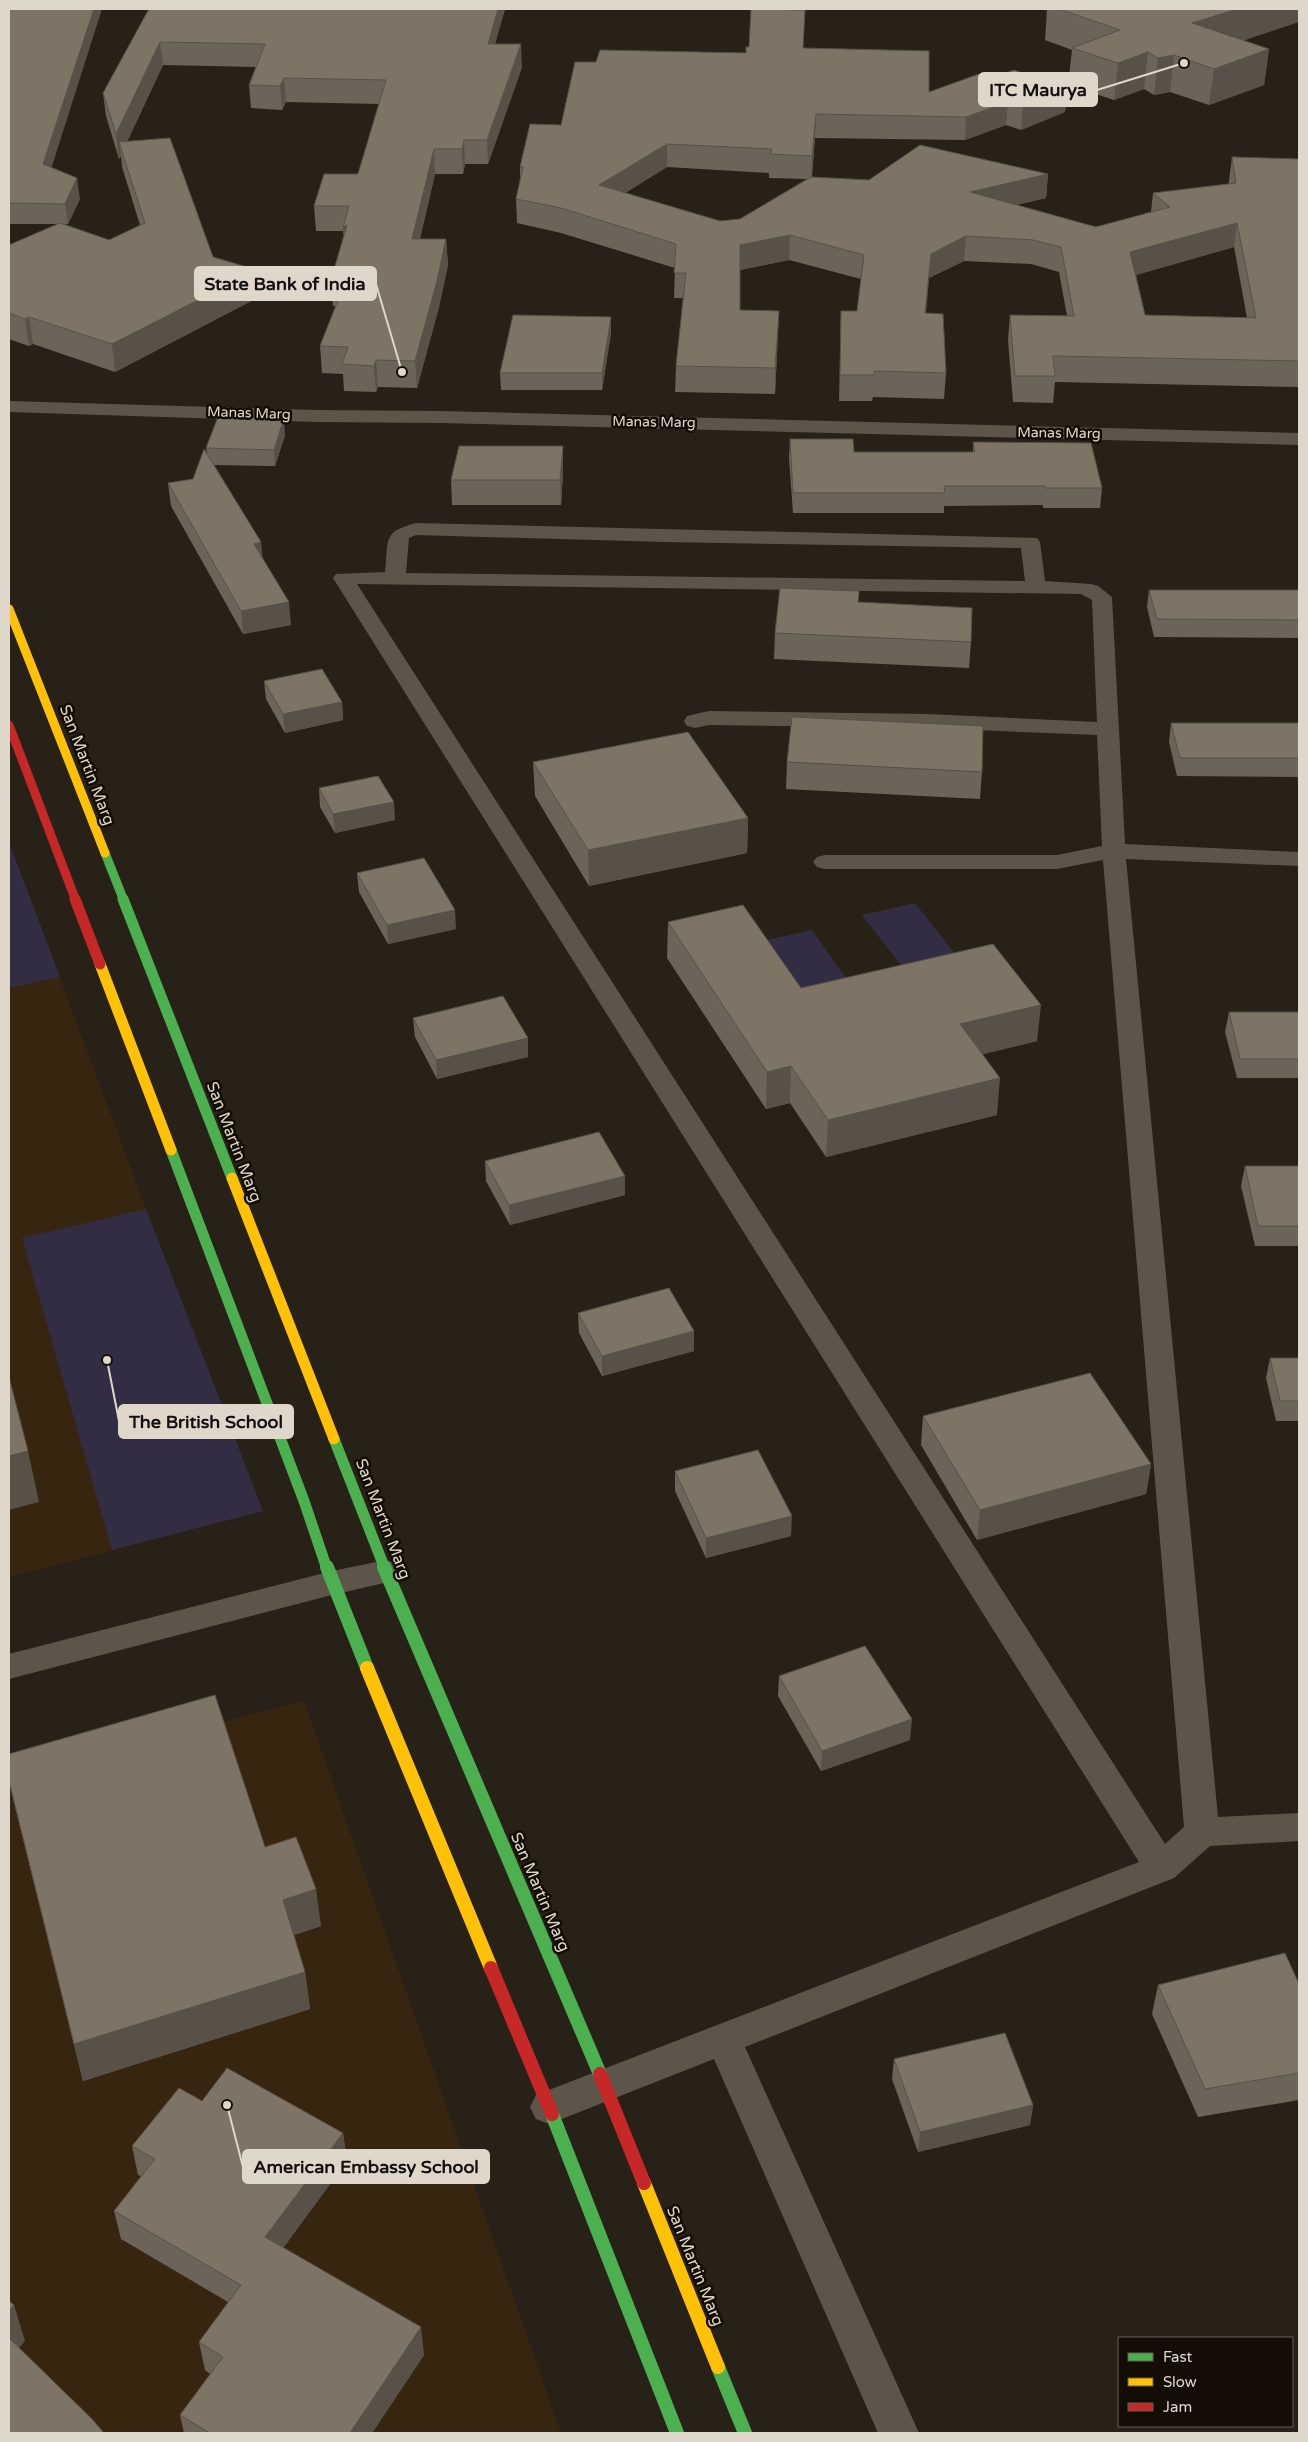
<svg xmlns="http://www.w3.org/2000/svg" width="1308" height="2442" viewBox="0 0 1308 2442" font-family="'Varela Round',sans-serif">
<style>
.built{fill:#37260f}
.green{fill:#322d42}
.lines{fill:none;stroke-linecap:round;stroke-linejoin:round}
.street{fill:#5e554a;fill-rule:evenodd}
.fast-far2{stroke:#4caf50;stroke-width:9}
.fast-far1{stroke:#4caf50;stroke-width:11}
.fast{stroke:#4caf50;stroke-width:14}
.slow-far2{stroke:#ffc107;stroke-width:9}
.slow-far1{stroke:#ffc107;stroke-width:11}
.slow{stroke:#ffc107;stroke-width:14}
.jam-far2{stroke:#c62828;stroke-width:9}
.jam-far1{stroke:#c62828;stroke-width:11}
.jam{stroke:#c62828;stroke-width:14}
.wall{fill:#6c6458;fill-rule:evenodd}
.shaded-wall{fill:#585147}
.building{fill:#7d7466;stroke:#585147;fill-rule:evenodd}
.labels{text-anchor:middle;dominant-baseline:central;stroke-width:5;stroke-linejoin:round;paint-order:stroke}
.far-street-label{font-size:14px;fill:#e0d7cb;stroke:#130d06}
.street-label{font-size:16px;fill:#e0d7cb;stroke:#130d06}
.leader{fill:none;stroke:#e0d7cb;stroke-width:2}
.callout-dot{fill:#e0d7cb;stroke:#130d06;stroke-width:2}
.callout{fill:#e0d7cb;stroke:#e0d7cb;stroke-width:2}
.callout-label{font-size:18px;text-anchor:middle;font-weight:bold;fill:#111}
</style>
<rect width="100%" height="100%" fill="#282117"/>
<g class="built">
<polygon points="9,842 146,1209 263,1511 9,1577"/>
<polygon points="304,1701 561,2433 9,2433 9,1776"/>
</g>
<g class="green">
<polygon points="9,842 60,977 9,988"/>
<polygon points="915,903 960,960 906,972 862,915"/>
<polygon points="812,930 855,991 799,1004 758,942"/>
<polygon points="146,1209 263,1511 112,1550 22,1238"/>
</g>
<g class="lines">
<g class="street">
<polygon points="9,401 316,410 441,411 1299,433 1299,445 441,423 316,422 9,412"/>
<path d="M 416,523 L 1037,538 L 1040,542 L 1045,581 L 1091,584 L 1098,586 L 1112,597 L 1125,844 L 1299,852 L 1299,866 L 1126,859 L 1218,1817 L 1299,1813 L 1299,1841 L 1210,1846 L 1174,1878 L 745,2047 L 919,2433 L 878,2433 L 714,2059 L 549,2124 L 536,2119 L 530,2107 L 536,2095 L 1139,1862 L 333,578 L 336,574 L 385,572 C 389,541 381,532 416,523 ZM 416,535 L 665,542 L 1021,548 L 1025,581 L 406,573 L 409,538 ZM 357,584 L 1081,594 L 1092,600 L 1097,722 L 928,714 L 709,711 L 687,716 L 684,721 L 687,726 L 695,728 L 709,725 L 928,728 L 1097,735 L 1102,846 L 1057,855 L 825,855 L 817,857 L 813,862 L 817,867 L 825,869 L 1057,869 L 1103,860 L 1184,1827 L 1165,1844 Z"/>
<polygon points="386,1560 397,1564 402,1572 397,1580 332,1595 9,1679 9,1654 332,1571"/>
</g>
<polyline class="fast-far2" points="105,853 124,901"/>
<g class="fast-far1">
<polyline points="123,899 232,1178"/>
<polyline points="171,1150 304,1501 327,1569"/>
<polyline points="334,1439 385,1569"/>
</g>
<g class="fast">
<polyline points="327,1567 367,1668"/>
<polyline points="384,1567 600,2074"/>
<polyline points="552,2114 677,2433"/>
<polyline points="718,2367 745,2433"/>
</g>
<polyline class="slow-far2" points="9,609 105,853"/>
<g class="slow-far1">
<polyline points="100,964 171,1150"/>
<polyline points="232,1178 334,1439"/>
</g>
<g class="slow">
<polyline points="367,1668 491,1968"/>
<polyline points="644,2183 718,2367"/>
</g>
<polyline class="jam-far2" points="9,725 76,901"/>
<polyline class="jam-far1" points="75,899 100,964"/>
<g class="jam">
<polyline points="491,1968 552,2114"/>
<polyline points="600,2074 644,2183"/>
</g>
</g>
<g class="wall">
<polygon points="9,9 52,168 80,199 68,224 63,224 109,240 140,225 122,167 121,156 119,159 106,116 103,93 149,9 505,9 495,44 522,67 488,164 465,164 463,174 435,174 420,239 446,239 448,265 439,307 417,388 378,387 376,392 344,391 343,374 322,373 320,346 336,306 333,306 331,280 344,236 343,231 316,231 314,206 358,174 379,104 286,102 282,110 251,108 249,85 256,67 163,65 127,142 213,257 259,297 115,372 33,344 29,346 9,339 9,245 58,224 9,224"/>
<polygon points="1047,9 1299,9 1244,41 1269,49 1264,85 1209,105 1170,92 1154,95 1144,89 1114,100 1068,85 1072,50 1045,40"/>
<path d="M 804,48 L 929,92 L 992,78 L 1068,89 L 1065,112 L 1021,130 L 1006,125 L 965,140 L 815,138 L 812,177 L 869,180 L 1048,174 L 1046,198 L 1016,205 L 1096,227 L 1151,212 L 1153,193 L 1229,184 L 1229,181 L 1232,157 L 1299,159 L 1299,387 L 1055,382 L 1053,403 L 1013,402 L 1008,340 L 1010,315 L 1067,316 L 1059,272 L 1031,264 L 964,261 L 929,278 L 926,313 L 946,373 L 944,399 L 873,397 L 872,401 L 839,401 L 841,311 L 857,311 L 861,279 L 789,260 L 740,270 L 740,310 L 779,311 L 775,394 L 675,392 L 676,366 L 683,298 L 674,298 L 675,268 L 561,233 L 517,223 L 516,199 L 520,182 L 520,167 L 561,125 L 596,62 L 746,53 ZM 667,167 L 769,173 L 769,178 L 807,179 L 740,219 L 720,221 L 625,193 ZM 1234,247 L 1247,318 L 1145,315 L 1136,275 Z"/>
<polygon points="611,317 611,333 602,390 501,390 500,373"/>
<polygon points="285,435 275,466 214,465 261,542 262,558 291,625 243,634 171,506 168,483 193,479 207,454 206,448"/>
<polygon points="790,439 854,452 973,452 973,442 1102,488 1100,508 1043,508 1043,505 944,506 944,513 793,513 789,458"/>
<polygon points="563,446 563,471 561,505 452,505 451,480"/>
<polygon points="1149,590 1299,590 1299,638 1154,637 1147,607"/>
<polygon points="775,633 971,642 969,668 774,659"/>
<polygon points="264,681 342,702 343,720 285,733 266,699"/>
<polygon points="1171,723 1299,723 1299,777 1177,776 1169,742"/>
<polygon points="533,762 748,818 747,853 589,886 535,796"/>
<polygon points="787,762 982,772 980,799 786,789"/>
<polygon points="319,788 395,820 335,833 320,807"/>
<polygon points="357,873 456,929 388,944 359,892"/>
<polygon points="668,922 801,988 1037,1041 982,1054 997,1115 826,1157 790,1103 766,1109 667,958"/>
<polygon points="1229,1012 1299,1012 1299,1078 1237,1078 1225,1032"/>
<polygon points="413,1018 528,1057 437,1079 415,1037"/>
<polygon points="485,1161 625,1176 625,1195 510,1225 486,1181"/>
<polygon points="1245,1166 1299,1166 1299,1246 1255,1246 1241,1186"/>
<polygon points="578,1313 694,1331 694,1351 602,1376 579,1333"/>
<polygon points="1270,1358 1299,1358 1299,1421 1276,1421 1266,1378"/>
<polygon points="923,1416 1151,1464 1146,1494 977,1540 921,1445"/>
<polygon points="675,1471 791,1536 706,1558 675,1491"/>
<polygon points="779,1676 910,1740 821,1771 778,1696"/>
<polygon points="9,1782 265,1847 321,1926 294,1935 305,1972 310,2009 83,2081"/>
<polygon points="1299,1984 1299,2100 1198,2117 1152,2014 1158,1985"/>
<polygon points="894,2059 1033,2105 1030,2125 918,2152 892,2079"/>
<polygon points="202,2101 343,2133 347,2161 283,2248 424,2355 372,2433 184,2433 180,2415 210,2374 205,2370 199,2342 228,2302 121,2239 114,2211 141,2176 138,2175 132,2146"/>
</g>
<g class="shaded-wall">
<polygon points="94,9 102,9 46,185 43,164"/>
<polygon points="498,9 505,9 488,67 488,44"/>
<polygon points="1237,9 1299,9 1299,22 1188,59 1192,23"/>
<polygon points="160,42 163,65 122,152 119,142 121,156 119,159 116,134"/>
<polygon points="521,44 522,67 488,164 487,140"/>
<polygon points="1269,49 1264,85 1209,105 1214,69"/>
<polygon points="1148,52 1144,89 1114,100 1118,63"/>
<polygon points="1174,55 1170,92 1154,95 1158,58"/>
<polygon points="284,78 286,102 282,110 280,86"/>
<polygon points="1068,89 1065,112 1021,130 1023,107"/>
<polygon points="1008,102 1006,125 965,140 966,117"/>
<polygon points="816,114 815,138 811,180 812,156"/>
<polygon points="464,140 465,164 463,174 462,149"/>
<polygon points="667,144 667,167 599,209 599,185"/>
<polygon points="434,149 435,174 414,264 412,239"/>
<polygon points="1048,174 1046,198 968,216 970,192"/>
<polygon points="77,178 80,199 68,224 65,204"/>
<polygon points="1237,223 1234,247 1128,277 1130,252"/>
<polygon points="347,225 345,252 343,227"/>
<polygon points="790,235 789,260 740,270 740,245"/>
<polygon points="966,236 964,261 929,278 924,339 931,254"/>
<polygon points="446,239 448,265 439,307 417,388 415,361"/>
<polygon points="257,270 259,297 115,372 112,344"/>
<polygon points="779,311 778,336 775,394 775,368"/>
<polygon points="29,317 33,344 29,346 25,319"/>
<polygon points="611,317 611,333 602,390 602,373"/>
<polygon points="376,360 378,387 376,392 374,366"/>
<polygon points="284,418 285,435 275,466 274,450"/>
<polygon points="563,446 563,471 561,505 560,480"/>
<polygon points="261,542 263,565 254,544"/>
<polygon points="289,602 291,625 243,634 241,611"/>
<polygon points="342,702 343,720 285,733 283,714"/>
<polygon points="394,802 395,820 335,833 333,814"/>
<polygon points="748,818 747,853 589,886 588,850"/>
<polygon points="455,910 456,929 388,944 387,925"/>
<polygon points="1041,1005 1037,1041 956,1061 960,1024"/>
<polygon points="528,1038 528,1057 437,1079 436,1060"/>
<polygon points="791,1066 790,1103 766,1109 767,1072"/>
<polygon points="1000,1078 997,1115 826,1157 828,1120"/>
<polygon points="625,1176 625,1195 510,1225 509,1205"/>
<polygon points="694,1331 694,1351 602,1376 602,1356"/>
<polygon points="28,1451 39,1502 9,1510 9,1456"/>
<polygon points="1151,1464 1146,1494 977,1540 980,1510"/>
<polygon points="792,1516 791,1536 706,1558 706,1538"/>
<polygon points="912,1719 910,1740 821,1771 822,1751"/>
<polygon points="316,1889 321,1926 288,1937 283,1900"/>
<polygon points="305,1972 310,2009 83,2081 74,2044"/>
<polygon points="1033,2105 1030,2125 918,2152 920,2132"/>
<polygon points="343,2133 347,2161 270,2266 265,2237"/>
<polygon points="14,2305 25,2341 9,2360 9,2311"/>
<polygon points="421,2327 424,2355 372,2433 350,2433"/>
</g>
<g class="building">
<polygon points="9,9 94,9 43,164 77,178 65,204 9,203"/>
<polygon points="149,9 498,9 488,44 521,44 487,140 464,140 462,149 434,149 412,239 446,239 437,281 415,361 376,360 374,366 342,364 348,347 320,346 346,280 331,280 347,225 343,227 349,206 314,206 324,174 358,174 386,80 284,78 280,86 249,85 265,44 160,42 116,134 103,93"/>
<path d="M 751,9 L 805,10 L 803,48 L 929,51 L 929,92 L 979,74 L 992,78 L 1014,70 L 1068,89 L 1023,107 L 1008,102 L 966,117 L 816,114 L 812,156 L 770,154 L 772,149 L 667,144 L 599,185 L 720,221 L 740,219 L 811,177 L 869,180 L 920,145 L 1048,174 L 970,192 L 1096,227 L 1170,207 L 1153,193 L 1236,183 L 1232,157 L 1299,159 L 1299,361 L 1053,356 L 1055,376 L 1015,376 L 1010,315 L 1074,316 L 1061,247 L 1033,240 L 966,236 L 931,254 L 925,313 L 943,314 L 946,373 L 874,371 L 874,375 L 840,375 L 841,311 L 857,311 L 864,255 L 790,235 L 740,245 L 740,310 L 779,311 L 775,368 L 676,366 L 686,273 L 674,273 L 676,244 L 561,208 L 516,199 L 523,167 L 520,167 L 530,124 L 561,125 L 575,62 L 596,62 L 600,50 L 746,53 L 746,47 L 749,47 ZM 1237,223 L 1256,318 L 1145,315 L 1130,252 Z"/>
<polygon points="1059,9 1237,9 1192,23 1269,49 1214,69 1174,55 1158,58 1148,52 1118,63 1072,48 1120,30"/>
<polygon points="170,138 213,257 257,270 112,344 29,317 25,319 9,313 9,245 60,223 109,240 145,223 119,142"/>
<polygon points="513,315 611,317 602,373 500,373"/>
<polygon points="218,417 284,418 274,450 206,448"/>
<polygon points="790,439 853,439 854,452 975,452 973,442 1091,443 1102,488 1045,488 1045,486 944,486 945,493 793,493"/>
<polygon points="459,446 563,446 560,480 451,480"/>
<polygon points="204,449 261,542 254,544 289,602 241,611 168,483 193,479"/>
<polygon points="780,588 859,591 858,602 972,608 971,642 775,633"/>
<polygon points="1149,590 1299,590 1299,620 1157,619"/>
<polygon points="322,669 342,702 283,714 264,681"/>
<polygon points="792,717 983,726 982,772 787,762"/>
<polygon points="1171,723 1299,723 1299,758 1180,758"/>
<polygon points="688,732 748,818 588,850 533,762"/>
<polygon points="378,776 394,802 333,814 319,788"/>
<polygon points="424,858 455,910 387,925 357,873"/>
<polygon points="743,905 801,988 993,944 1041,1005 960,1024 1000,1078 828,1120 791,1066 767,1072 668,922"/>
<polygon points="503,996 528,1038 436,1060 413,1018"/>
<polygon points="1229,1012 1299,1012 1299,1059 1240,1059"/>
<polygon points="599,1132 625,1176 509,1205 485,1161"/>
<polygon points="1245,1166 1299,1166 1299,1226 1258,1226"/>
<polygon points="669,1288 694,1331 602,1356 578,1313"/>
<polygon points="1270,1358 1299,1358 1299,1401 1280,1401"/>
<polygon points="1090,1373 1151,1464 980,1510 923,1416"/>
<polygon points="9,1377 28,1451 9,1456"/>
<polygon points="758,1450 792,1516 706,1538 675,1471"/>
<polygon points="865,1646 912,1719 822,1751 779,1676"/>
<polygon points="215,1695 265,1847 296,1837 316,1889 283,1900 305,1972 74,2044 9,1781 9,1754"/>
<polygon points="1285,1953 1299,1984 1299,2073 1205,2089 1158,1985"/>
<polygon points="1005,2033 1033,2105 920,2132 894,2059"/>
<polygon points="227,2068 343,2133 265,2237 421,2327 350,2433 210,2433 180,2415 223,2357 199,2342 241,2285 114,2211 155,2159 132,2146 179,2088 202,2101"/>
<polygon points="9,2301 14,2305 9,2311"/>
<polygon points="9,2338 92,2419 104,2433 9,2433"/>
</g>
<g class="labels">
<g class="far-street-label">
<text transform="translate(249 413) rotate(2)">Manas Marg</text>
<text transform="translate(654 422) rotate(1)">Manas Marg</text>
<text transform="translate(1059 433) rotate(1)">Manas Marg</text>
</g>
<g class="street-label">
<text transform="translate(87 765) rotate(69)">San Martin Marg</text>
<text transform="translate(234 1142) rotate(69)">San Martin Marg</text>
<text transform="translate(383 1519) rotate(69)">San Martin Marg</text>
<text transform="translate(540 1892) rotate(67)">San Martin Marg</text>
<text transform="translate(695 2266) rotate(68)">San Martin Marg</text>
</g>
</g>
<path class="leader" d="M1184 63L1097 90M402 372L376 284M107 1360L119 1421M227 2105L243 2167"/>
<g class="callout-dot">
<circle cx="1184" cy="63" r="5"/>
<circle cx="402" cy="372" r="5"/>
<circle cx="107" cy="1360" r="5"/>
<circle cx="227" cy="2105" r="5"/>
</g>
<g class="callout">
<rect x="979" y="73" width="118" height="33" rx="5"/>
<rect x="195" y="267" width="181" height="33" rx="5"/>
<rect x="119" y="1405" width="174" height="33" rx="5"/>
<rect x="243" y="2150" width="246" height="33" rx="5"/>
</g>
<g class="callout-label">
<text x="1038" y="96">ITC Maurya</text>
<text x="285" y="290">State Bank of India</text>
<text x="206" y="1428">The British School</text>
<text x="366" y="2173">American Embassy School</text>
</g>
<rect width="1308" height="2442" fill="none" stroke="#e0d7cb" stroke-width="20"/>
<rect x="1118" y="2337" width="175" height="90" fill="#130d06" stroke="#655e55"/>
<rect x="1128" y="2353" width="25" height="8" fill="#4caf50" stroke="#655e55"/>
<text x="1163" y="2362" font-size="15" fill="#e0d7cb">Fast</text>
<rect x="1128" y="2378" width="25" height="8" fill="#ffc107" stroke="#655e55"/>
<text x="1163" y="2387" font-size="15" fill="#e0d7cb">Slow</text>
<rect x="1128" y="2403" width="25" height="8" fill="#c62828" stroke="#655e55"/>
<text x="1163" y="2412" font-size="15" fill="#e0d7cb">Jam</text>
</svg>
